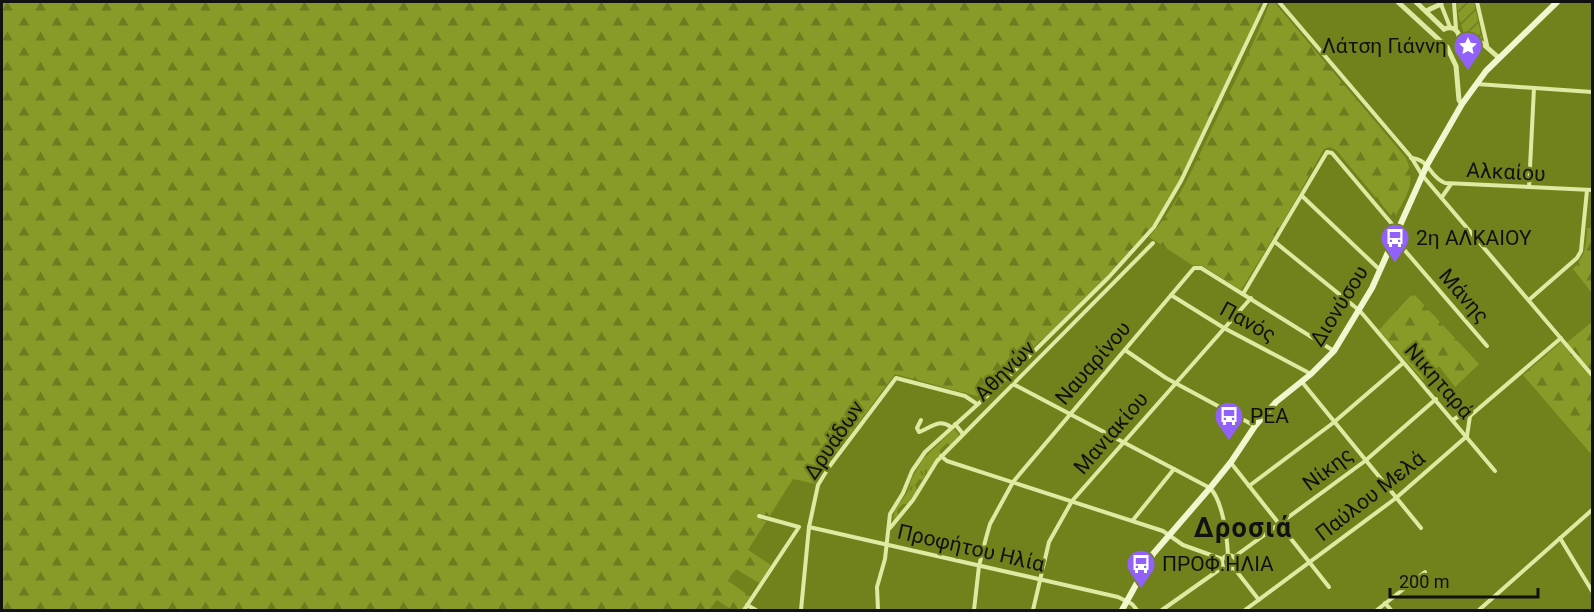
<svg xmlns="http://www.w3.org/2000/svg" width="1594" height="612" viewBox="0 0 1594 612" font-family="Roboto,sans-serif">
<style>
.grass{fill:url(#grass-tufts)}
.forest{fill:url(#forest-firs)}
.garden{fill:url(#garden-furrows)}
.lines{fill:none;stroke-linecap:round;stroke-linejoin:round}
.minor{stroke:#dfe9a2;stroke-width:4}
.tertiary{stroke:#dfe9a2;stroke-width:5}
.secondary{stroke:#f0f7ce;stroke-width:6}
.labels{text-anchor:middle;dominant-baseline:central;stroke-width:4.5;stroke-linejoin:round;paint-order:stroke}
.poi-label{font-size:21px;fill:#111;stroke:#71821d;text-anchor:start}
.street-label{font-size:21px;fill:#111;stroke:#71821d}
.district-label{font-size:27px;font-weight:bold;letter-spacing:1.5px;fill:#111;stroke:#71821d}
</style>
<defs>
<pattern id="grass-tufts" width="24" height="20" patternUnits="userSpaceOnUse" patternTransform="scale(1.5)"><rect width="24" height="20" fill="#889a27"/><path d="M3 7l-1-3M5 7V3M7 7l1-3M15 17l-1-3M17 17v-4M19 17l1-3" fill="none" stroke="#6e7c20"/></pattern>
<pattern id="forest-firs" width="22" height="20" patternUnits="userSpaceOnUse" patternTransform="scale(1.5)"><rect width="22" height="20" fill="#889a27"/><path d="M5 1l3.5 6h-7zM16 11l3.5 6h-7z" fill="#6e7c20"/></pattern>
<pattern id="garden-furrows" width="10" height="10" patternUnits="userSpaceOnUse" patternTransform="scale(1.5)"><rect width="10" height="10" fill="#889a27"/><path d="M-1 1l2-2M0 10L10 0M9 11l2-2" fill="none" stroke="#6e7c20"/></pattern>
</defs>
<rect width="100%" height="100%" fill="#71821d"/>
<polygon class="grass" points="954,429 959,435 950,445 947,443 939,451 941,453 922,480 919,479 915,485 917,490 907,504 903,504 897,510 898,515 893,520 895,509 907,493 912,478 923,459"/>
<g class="forest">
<polygon points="2,2 1265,2 1180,182 1157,220 1124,260 1051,333 1040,341 1010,372 980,397 895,374 826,466 816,484 793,479 748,550 771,565 759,583 736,569 728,581 751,597 744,606 751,610 732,610 717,600 709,610 2,610"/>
<path d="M 1270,2 L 1274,2 L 1406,158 C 1417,185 1406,195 1394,219 L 1336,150 L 1330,147 L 1324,149 L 1283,222 L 1241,290 L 1203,266 L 1192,265 L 1149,237 C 1177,206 1193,168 1211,131 C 1231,88 1254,46 1270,2 Z"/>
<path d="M 1587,228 L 1592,228 L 1592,293 L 1573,269 C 1585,256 1587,245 1587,228 Z"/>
<polygon points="1413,293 1479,364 1455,387 1439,366 1423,380 1379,330"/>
<polygon points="1592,322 1592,455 1523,375 1562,341 1565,344"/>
</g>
<polygon class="garden" points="1457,2 1474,2 1482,39 1465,37 1458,14"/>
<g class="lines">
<g class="minor">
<polyline points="1279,2 1411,157 1422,175 1592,375"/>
<polyline points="1440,2 1450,27"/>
<polyline points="1454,2 1456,29"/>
<polyline points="1477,2 1487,45"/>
<polyline points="1477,84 1592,92"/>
<path d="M 1411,158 C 1431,160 1428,176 1445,183 L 1592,190"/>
<polyline points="1529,187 1534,88"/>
<polyline points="1302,196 1380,270"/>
<polyline points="1442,197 1451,184"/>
<polyline points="1395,239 1487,346"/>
<polyline points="1275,242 1360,311 1495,471"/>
<polyline points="1243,294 1327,152 1332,153 1397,230"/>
<polyline points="1171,295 1224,328 1311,374"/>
<polyline points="1530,299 1577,258 1581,251 1587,190"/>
<polyline points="1125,350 1166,378 1255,426"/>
<polyline points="1007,378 1109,277 1154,227 1181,181 1266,2"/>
<polyline points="1302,382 1421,528"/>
<path d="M 921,420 L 917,428 L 919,432 C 931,428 938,418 951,427"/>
<polyline points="1453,420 1459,416 1470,416"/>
<polyline points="955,424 963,434"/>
<polyline points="941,456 947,461 1163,531 1183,545 1222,559"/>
<polyline points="1231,463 1329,587"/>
<polyline points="1249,486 1333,423 1403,363"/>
<polyline points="1133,520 1174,469"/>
<polyline points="809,527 1118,597 1132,604 1137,610"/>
<polyline points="890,528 913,500 937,461 1153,243"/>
<polyline points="1560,538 1592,591"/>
<circle cx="1229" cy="562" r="7"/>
<polyline points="1234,557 1365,461 1436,399"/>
<polyline points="1234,568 1259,600"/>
<polyline points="1385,603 1391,610"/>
<polyline points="747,605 756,610"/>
<polyline points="744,610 799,527 759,516"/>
<polyline points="801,610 809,527 818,485 829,467 896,378 965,396 977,404"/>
<path d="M 878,610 L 877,587 L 885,559 L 890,514 L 903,493 L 912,471 L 925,452 L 1007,378 L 1013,384 L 1210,488 C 1223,501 1227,537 1228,555"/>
<polyline points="974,610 979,566 986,538 990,524 1013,482 1194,268 1201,268 1334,351"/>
<polyline points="1033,610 1049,542 1072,501 1251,298"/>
<polyline points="1162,610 1223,567"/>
<polyline points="1245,610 1396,498 1467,436 1470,416 1561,338"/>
<polyline points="1377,610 1425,572"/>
<polyline points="1479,610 1592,510"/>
</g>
<g class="tertiary">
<polyline points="1398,2 1447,47 1456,66 1459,100 1462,104"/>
<polyline points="1416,2 1444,29"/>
<polyline points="1426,11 1441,4"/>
<path d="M 1444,29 C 1453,25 1460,31 1459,40"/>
<polyline points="1459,40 1482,43 1499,58"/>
</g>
<polyline class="secondary" points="1122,610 1153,554 1210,488 1231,462 1255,426 1276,402 1311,374 1334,351 1372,288 1427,165 1462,104 1486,71 1557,2"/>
</g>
<defs>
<g id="sight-pin" transform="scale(1.5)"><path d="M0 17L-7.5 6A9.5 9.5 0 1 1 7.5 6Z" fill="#9161f9" stroke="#71821d"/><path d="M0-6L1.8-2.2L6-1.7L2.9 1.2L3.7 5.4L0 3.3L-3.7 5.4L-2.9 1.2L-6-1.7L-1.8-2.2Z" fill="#fff"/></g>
<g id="bus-pin" transform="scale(1.5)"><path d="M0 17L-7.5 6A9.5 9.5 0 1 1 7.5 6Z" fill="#9161f9" stroke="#71821d"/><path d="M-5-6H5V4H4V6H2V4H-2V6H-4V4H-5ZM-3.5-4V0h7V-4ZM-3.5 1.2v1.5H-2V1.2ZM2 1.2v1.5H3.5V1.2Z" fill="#fff"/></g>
</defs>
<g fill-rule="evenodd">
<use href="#sight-pin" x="1468" y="46"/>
<use href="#bus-pin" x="1395" y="238"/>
<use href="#bus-pin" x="1229" y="416"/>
<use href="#bus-pin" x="1141" y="564"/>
</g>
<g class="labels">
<g class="poi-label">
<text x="1447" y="46" text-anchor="end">Λάτση Γιάννη</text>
<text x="1416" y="238">2η ΑΛΚΑΙΟΥ</text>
<text x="1250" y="416">ΡΕΑ</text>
<text x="1162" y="564">ΠΡΟΦ.ΗΛΙΑ</text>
</g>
<g class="street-label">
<text transform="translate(1506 172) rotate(3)">Αλκαίου</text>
<text transform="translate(1464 296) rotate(49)">Μάνης</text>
<text transform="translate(1339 306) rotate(-58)">Διονύσου</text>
<text transform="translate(1248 322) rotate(29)">Πανός</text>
<text transform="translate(1093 363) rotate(-49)">Ναυαρίνου</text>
<text transform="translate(1005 371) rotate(-45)">Αθηνών</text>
<text transform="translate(1439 381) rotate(49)">Νικηταρά</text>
<text transform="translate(1111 433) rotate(-49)">Μανιακίου</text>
<text transform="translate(834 440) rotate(-56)">Δρυάδων</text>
<text transform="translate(1328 469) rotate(-37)">Νίκης</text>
<text transform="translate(1370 496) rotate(-38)">Παύλου Μελά</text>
<text transform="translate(971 548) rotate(13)">Προφήτου Ηλία</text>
</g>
<g class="district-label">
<text x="1243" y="528">Δροσιά</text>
</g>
</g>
<rect width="1594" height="612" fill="none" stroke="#111111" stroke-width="6"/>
<path d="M1390 588v9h148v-9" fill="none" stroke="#111111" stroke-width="3"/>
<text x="1399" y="588" font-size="18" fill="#111111" stroke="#71821d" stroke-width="4.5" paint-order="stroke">200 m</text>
</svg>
